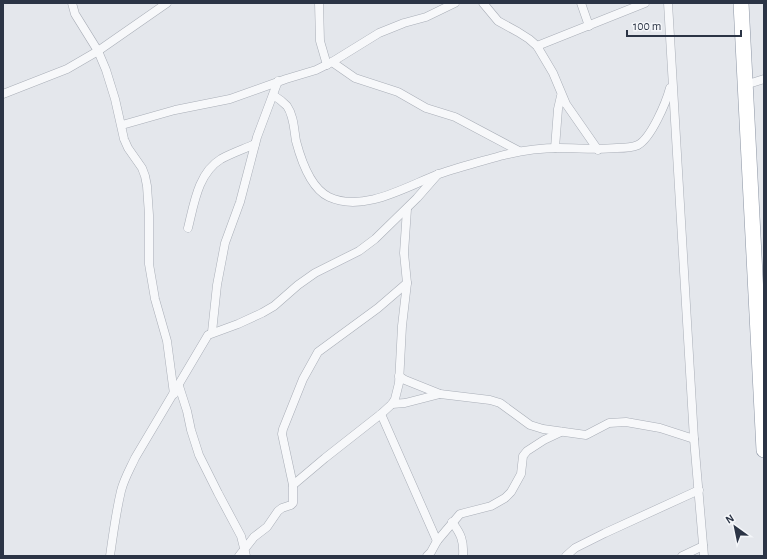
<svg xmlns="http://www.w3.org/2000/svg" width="767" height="559" viewBox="0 0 767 559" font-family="'Alegreya Sans',sans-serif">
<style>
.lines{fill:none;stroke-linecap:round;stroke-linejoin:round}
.street-casing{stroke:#a9aeb7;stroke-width:9}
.highway-casing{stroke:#8b94a3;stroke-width:16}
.street{stroke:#f7f8fa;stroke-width:8}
.highway{stroke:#fff;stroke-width:15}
</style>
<rect width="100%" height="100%" fill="#e4e7ec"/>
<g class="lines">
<g class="street-casing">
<g id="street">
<polyline points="72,3 75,14 98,51 106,70 115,99 124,139 128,148 142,168 145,176 147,186 149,215 149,264 155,299 167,341 174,394"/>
<polyline points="319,3 320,41 327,65"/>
<polyline points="483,3 498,21 518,32 529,39 537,46 553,73 566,104 598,150"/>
<polyline points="581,3 589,26"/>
<polyline points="668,3 694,439 704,556"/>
<polyline points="537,46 645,3"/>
<polyline points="332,62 355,78 398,92 426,108 455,117 519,151"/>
<polyline points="745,85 764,79"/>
<polyline points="3,94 67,69 98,51 167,3"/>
<path d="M 273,95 C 278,98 283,102 287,106 C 294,116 294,130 296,141 C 301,160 310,188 329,197 C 364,213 407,186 439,174 C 459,167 479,162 500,156 C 519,151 539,148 559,148 C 579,148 597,150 617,148 C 624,148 631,148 638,145 C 651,138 666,103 670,88"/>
<polyline points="122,125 175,110 230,99 286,79 316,70 332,62 379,33 404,23 426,17 455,3"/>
<polyline points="555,148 558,109 561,96"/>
<path d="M 188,228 C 194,204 198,173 221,159 C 232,153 244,149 255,144"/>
<polyline points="212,332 217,285 225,243 240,202 257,137 278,81"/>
<polyline points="399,376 405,380 440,394 490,400 500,403 530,425 543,429 586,435 609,423 626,422 660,428 694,439"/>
<polyline points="179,386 187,411 191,430 199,455 218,493 241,536 246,556"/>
<polyline points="392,404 405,403 440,394"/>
<polyline points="381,414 437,541"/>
<polyline points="293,485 325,458 381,414 392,404 395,399 399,383 402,326 407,283 404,253 407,209"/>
<path d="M 452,522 C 461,534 464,541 463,556"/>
<path d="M 110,556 C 113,534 116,512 121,491 C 124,479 130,469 135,458 L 208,335 L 238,324 L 262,313 L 274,306 L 298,285 L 315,273 L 359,251 L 375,239 L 417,198 L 438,174"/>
<polyline points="239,556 254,537 267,527 278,511 282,508 291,505 293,503 293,485 282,434 283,429 303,379 318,352 378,308 407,283"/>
<polyline points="427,556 431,552 437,541 460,514 491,506 505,498 511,492 521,474 523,456 527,451 544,440 561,432"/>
<polyline points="566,556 575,548 605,533 699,490"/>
<polyline points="682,556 703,546"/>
</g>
</g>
<g class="highway-casing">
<polyline id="highway" points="741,3 764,450"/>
</g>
<use href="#street" class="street"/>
<use href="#highway" class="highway"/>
</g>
<rect width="767" height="559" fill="none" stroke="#2b3445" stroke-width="8"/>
<g transform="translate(735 527) rotate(327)" stroke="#f4f6f9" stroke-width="3" paint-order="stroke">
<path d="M0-3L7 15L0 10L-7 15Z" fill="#2b3445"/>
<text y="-6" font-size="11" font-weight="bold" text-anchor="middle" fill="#2b3445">N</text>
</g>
<path d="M627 30v6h114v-6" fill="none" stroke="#2b3445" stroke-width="2"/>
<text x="633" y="30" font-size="12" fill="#2b3445" stroke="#f4f6f9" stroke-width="3" paint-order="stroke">100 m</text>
</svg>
